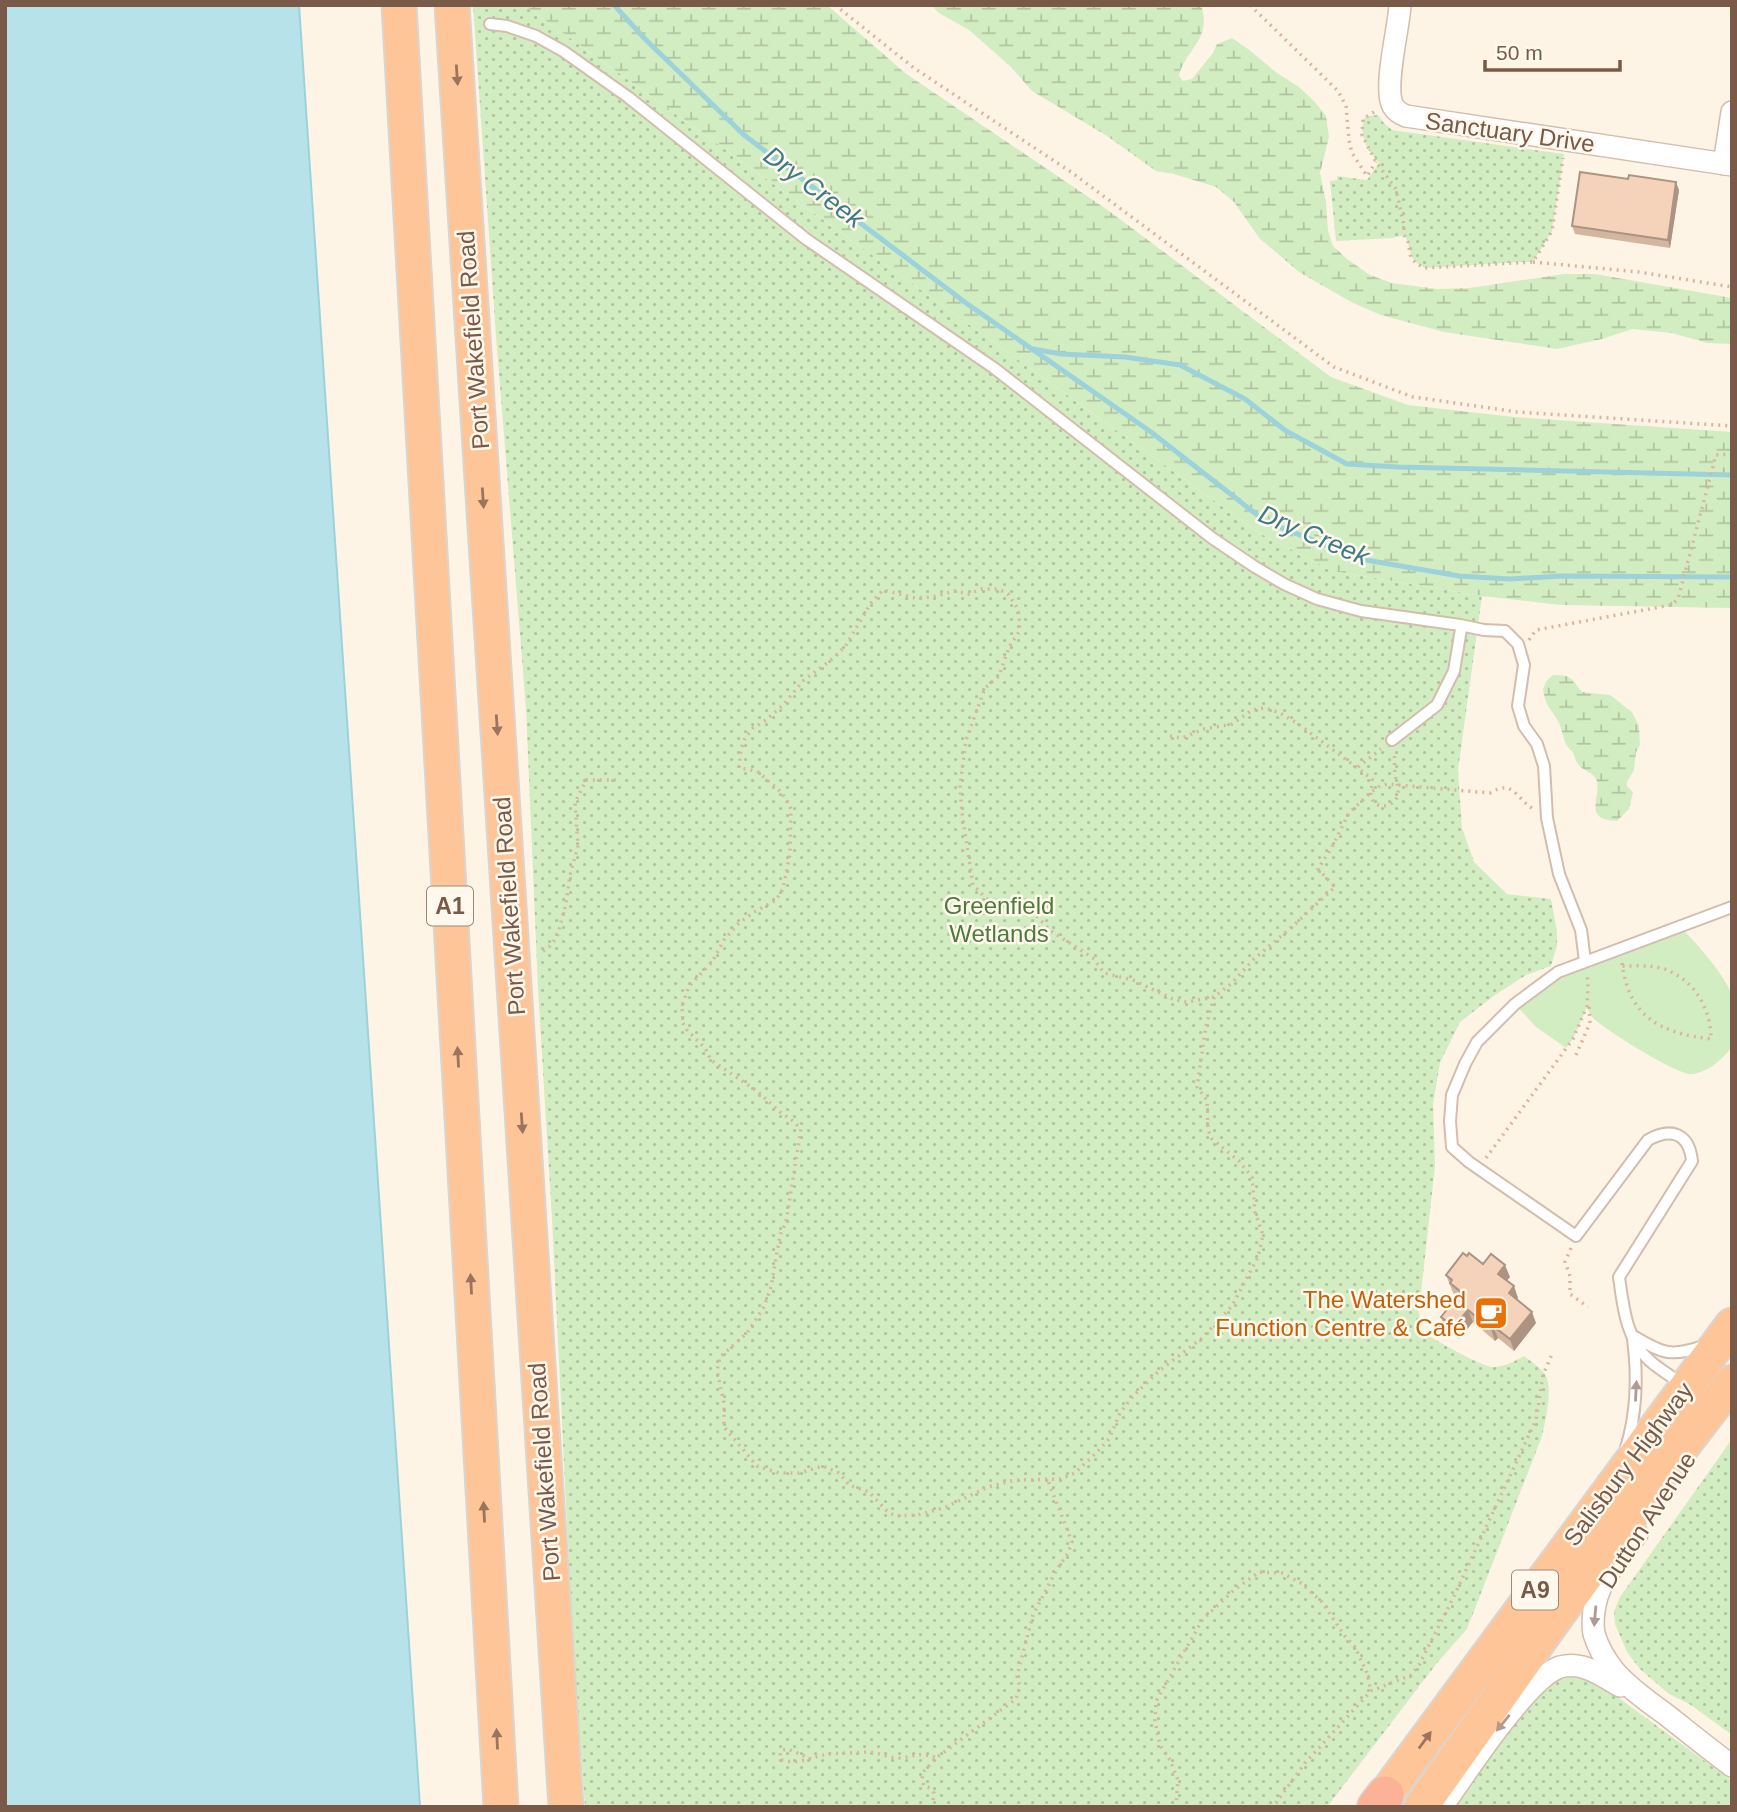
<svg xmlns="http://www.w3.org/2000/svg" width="1737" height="1812" viewBox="0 0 1737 1812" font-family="Helvetica,sans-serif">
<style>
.green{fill:#d3edc2}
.wetland{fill:url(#wetland-marsh)}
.park{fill:url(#park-dots)}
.water{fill:#b7e2e9;stroke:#9dd2db;stroke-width:2}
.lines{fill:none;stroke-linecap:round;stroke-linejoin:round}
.stream{stroke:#9dd2db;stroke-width:5}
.service-casing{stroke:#d3bdac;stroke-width:14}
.minor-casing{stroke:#d3bdac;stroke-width:24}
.trunk-casing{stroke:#dcd4cf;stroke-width:37}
.motorway-casing{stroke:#dcd4cf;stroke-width:40}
.path{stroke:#dab59d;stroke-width:3.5;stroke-dasharray:2 5;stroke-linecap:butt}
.service{stroke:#fff;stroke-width:10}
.minor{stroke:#fff;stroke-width:21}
.trunk{stroke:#fec698;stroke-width:33}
.motorway{stroke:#fcb297;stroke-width:37}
.wall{fill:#d3b5a0}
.shaded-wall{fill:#ac9382}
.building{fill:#f5d2ba;stroke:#ac9382;stroke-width:2}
.oneway{fill:#9a745c}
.oneway2{fill:#af9b91}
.labels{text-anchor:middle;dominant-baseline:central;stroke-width:5;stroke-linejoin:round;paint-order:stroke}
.shield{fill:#fff8ec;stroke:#a18979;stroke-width:2}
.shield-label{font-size:23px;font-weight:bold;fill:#795948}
.street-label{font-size:24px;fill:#795948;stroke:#fff8ec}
.park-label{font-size:24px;fill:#4e7a3c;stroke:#fff8ec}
.food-label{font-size:24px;fill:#c56008;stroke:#fff8ec;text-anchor:end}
.water-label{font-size:26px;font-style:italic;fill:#3d7a87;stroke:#fff8ec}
</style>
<defs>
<pattern id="wetland-marsh" width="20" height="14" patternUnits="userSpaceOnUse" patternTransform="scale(1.75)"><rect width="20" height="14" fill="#d3edc2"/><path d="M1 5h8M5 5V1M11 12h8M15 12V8" fill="none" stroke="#b0c3a0"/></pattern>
<pattern id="park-dots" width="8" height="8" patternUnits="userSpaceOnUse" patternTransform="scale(1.75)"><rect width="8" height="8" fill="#d3edc2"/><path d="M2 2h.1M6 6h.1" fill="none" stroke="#b0c3a0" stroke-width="1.8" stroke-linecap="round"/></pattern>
</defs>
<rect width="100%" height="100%" fill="#fef4e5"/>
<path class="green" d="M 1679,926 C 1693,939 1729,979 1732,997 C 1734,1013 1732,1031 1732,1047 C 1722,1059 1708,1073 1691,1074 C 1677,1075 1602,1028 1592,1017 C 1590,1014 1588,1010 1587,1007 L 1573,1039 L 1566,1048 L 1536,1027 L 1515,1004 L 1558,972 Z"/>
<g class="wetland">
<polygon points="524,5 827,5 905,73 1109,211 1331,377 1408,405 1514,417 1732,432 1732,608 1561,605 1482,596 1332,571 1259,533"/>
<path d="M 931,5 L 1201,5 C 1213,39 1184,51 1179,76 L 1183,81 L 1192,79 L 1213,53 L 1217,44 L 1232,38 L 1248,49 L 1277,73 L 1299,87 L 1315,102 L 1326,116 L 1329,137 L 1320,173 L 1326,202 L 1328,231 L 1333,246 L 1347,259 L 1370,275 L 1392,283 L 1438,289 L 1469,288 L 1564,274 L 1595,274 L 1732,298 L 1732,344 L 1707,343 L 1672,333 L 1632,329 L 1602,339 L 1557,349 L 1444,332 L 1381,315 L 1353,303 L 1299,272 L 1278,254 L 1260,239 L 1234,202 L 1216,187 L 1174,174 L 1156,171 L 1107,136 L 1032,91 L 1011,67 L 969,30 L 939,13 Z"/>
<path d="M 1553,675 C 1572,675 1571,678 1582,692 L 1610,695 L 1632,712 L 1639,726 L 1640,745 L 1636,752 L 1634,770 L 1627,782 L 1627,786 L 1633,792 L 1629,809 L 1617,821 C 1582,820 1601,798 1597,781 C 1594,772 1582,771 1577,763 C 1575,759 1575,756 1573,753 C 1571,750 1567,747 1566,744 C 1563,737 1562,730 1559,723 C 1551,707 1546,709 1543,689 L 1547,680 Z"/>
</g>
<g class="park">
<path d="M 473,5 L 524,5 L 1259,533 L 1332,571 L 1482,596 L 1458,770 L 1462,828 L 1474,862 L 1507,894 L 1551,899 L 1557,932 L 1557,946 L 1551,966 L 1526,975 L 1495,995 L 1460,1022 L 1440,1063 L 1433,1104 L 1435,1166 L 1419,1311 L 1420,1330 C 1432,1338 1481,1367 1493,1367 C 1504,1367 1515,1361 1524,1356 C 1530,1361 1542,1368 1546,1376 C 1553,1390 1545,1424 1541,1439 L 1467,1629 L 1437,1663 L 1327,1807 L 585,1807 L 573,1649 L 552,1219 L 538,989 L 526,709 L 496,336 Z"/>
<path d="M 1378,115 L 1383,122 L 1392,130 L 1564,154 L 1552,231 L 1533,262 L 1521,262 L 1425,268 C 1405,258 1414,251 1404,235 L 1393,238 L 1336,241 L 1330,181 L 1337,180 L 1337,176 L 1367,180 L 1379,163 C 1365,146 1361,140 1363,119 L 1367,116 Z"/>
<polygon points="1732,1439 1732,1735 1691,1705 1669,1694 1640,1669 1627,1652 1615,1624 1614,1611 1620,1597"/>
<polygon points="1576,1676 1593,1679 1732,1781 1732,1807 1447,1807 1544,1687 1560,1679"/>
</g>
<polygon class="water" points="5,5 299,5 420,1807 5,1807"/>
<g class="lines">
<g class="stream">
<polyline points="614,5 645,39 744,135 966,303 1151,432 1265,521 1360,559 1459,576 1510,579 1561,576 1732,577"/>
<polyline points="1033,349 1061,354 1125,357 1180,365 1245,399 1286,431 1347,464 1398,467 1732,475"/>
</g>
<g class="service-casing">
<g id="service">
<polyline points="490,24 507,26 536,36 563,51 628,97 806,239 994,368 1212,538 1255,567 1284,584 1317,599 1361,611 1460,625 1484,630 1505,631 1518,644 1524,665 1518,706 1524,726 1537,744 1544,766 1547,818 1559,874 1581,930 1585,961"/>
<polyline points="1392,740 1437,705 1454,671 1461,629 1460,625"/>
<path d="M 1635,1337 C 1664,1354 1671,1357 1704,1346"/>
<path d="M 1682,1384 C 1671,1376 1659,1369 1650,1361 C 1626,1340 1623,1306 1619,1277 L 1692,1161 C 1689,1133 1671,1127 1648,1140 L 1576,1236 L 1469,1162 L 1452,1147 L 1450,1121 L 1452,1095 L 1465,1064 L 1477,1042 L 1515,1004 L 1558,972 L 1732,907"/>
<path d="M 1626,1448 C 1637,1412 1638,1377 1633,1339"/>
</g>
</g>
<g class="minor-casing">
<g id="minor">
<path d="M 1400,5 C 1399,28 1383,88 1393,106 C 1396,111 1401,114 1406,116 L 1732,165"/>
<polyline points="1724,164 1732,112"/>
<path d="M 1637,1534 C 1623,1553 1604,1574 1597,1597 C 1594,1608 1592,1623 1594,1634 C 1598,1647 1606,1661 1615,1672 C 1629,1688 1647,1701 1664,1713 C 1687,1731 1709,1749 1732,1766"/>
<path d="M 1442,1807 C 1463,1777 1528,1677 1560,1667 C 1583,1661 1601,1675 1620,1686"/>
</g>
</g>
<g class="trunk-casing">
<g id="trunk">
<polyline points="399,5 501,1807"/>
<polyline points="452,5 566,1807"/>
<polyline points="1385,1795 1732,1325"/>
<polyline points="1421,1807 1556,1617 1654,1483 1732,1382"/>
</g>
</g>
<g class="motorway-casing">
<polyline id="motorway" points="1376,1807 1385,1795"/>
</g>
<g class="path">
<polyline points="835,5 914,68 1071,172 1334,367 1413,397 1517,412 1732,426"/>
<polyline points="1250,5 1338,91 1346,106 1349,140 1352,153 1367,176 1376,162"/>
<polyline points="1374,112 1363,119 1362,135 1376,162 1396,189 1404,225 1404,235 1408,242 1411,258 1417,264 1425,268 1533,262 1552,231 1563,158"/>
<polyline points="1533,262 1639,272 1732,287"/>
<polyline points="1529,640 1536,630 1671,605 1678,599 1716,455 1732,454"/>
<path d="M 1170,736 L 1182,738 L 1204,729 L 1232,724 L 1252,710 L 1265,708 L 1280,713 L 1297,723 L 1372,779 C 1373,785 1370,791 1371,796 C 1374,810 1393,808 1397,797 C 1400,788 1396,782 1395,774 C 1394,766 1395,759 1394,751"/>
<polyline points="1358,767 1381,749"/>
<polyline points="543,951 549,947 557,937 566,904 570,875 578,846 575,803 586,780 616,780"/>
<path d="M 1622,963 C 1629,1018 1661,1033 1711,1039 C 1711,1008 1693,977 1661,968 C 1648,965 1635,966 1622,966"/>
<path d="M 1214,997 L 1206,1026 L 1197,1087 L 1207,1100 L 1208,1130 L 1212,1139 L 1239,1161 L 1252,1177 L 1255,1212 L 1263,1235 L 1258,1257 L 1232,1306 L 1201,1339 L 1160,1370 L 1133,1396 L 1120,1413 L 1109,1439 L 1097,1452 L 1075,1473 L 1060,1479 L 1015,1480 L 988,1487 L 946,1507 L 918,1515 L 895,1516 L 887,1511 L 869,1492 L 849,1485 L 839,1473 L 823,1466 L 799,1473 L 779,1473 L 757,1466 L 724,1427 L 724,1403 L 717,1371 L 720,1357 L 747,1333 L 764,1307 L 771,1287 L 780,1235 L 786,1222 L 801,1129 L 793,1121 L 780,1112 L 757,1091 L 711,1060 L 705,1048 L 687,1030 L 683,1023 L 682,1006 L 689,986 L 712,962 L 724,940 L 738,924 L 754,912 L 776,900 L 783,889 L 790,854 L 791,809 L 782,793 L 757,771 L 739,768 L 741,749 L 745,738 L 753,728 L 766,720 L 783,705 L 804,680 L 835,657 L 846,645 L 871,603 L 883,590 L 915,598 L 933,597 L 954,591 L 969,594 L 981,589 L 998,589 L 1008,594 L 1016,606 L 1020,622 L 1019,632 L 1009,647 L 999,676 L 985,688 L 966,740 L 960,786 L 962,813 L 973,885 L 987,899 L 999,902 L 1026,905 L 1051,931 L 1093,958 L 1104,973 L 1133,980 L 1175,1000 L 1187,1002 L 1214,997 L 1231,984 L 1254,959 L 1293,926 L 1335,887 L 1318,869 L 1332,847 L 1349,813 L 1371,792 L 1380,786 L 1387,784 L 1490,793 C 1513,779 1515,797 1533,809"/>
<polyline points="1576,1055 1590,1023 1589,1005"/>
<polyline points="1486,1158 1573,1039 1587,1006 1588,987 1587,973"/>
<polyline points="1571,1248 1565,1262 1570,1276 1570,1294 1588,1307"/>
<path d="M 811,1759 L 788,1749 L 782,1750 L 780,1753 L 781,1760 C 801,1765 810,1757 829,1754 C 841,1753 854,1753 867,1752 C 878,1752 888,1758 899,1758 C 914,1757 920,1751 936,1758"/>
<polyline points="932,1807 934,1793 930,1788 924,1786 922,1779 923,1772 936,1758 1016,1699 1020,1687 1017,1676 1033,1615 1056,1571 1068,1553 1072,1542 1047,1478"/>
<polyline points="1176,1807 1178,1780 1170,1760 1160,1745 1155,1721 1156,1701 1203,1619 1234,1590 1259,1572 1282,1573 1301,1583 1322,1602 1344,1635 1355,1647 1367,1673 1371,1691"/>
<polyline points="1270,1807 1276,1803 1305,1763 1371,1691 1411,1675 1419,1665 1454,1596 1536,1420 1543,1375 1553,1352"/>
</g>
<use href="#service" class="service"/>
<use href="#minor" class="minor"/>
<use href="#trunk" class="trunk"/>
<use href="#motorway" class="motorway"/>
</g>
<g class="wall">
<polygon points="1628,179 1679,190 1670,248 1575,234 1572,226"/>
<polygon points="1467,1256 1510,1277 1506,1281 1518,1298 1517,1299 1536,1323 1514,1351 1498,1338 1495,1341 1473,1322 1459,1339 1445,1329 1441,1317 1457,1298 1454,1295 1446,1275"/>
</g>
<g class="shaded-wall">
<polygon points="1676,182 1679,190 1670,248 1668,240"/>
<polygon points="1505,1265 1510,1277 1502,1286 1498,1274"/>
<polygon points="1514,1286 1518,1298 1513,1304 1509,1293"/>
<polygon points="1468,1310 1473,1322 1459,1339 1454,1327"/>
<polygon points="1532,1312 1536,1323 1514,1351 1510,1339"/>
<polygon points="1493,1326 1498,1338 1495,1341 1491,1329"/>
</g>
<g class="building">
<polygon points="1580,172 1628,179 1629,175 1676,182 1668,240 1572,226"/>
<polygon points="1463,1253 1467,1256 1469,1253 1483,1264 1491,1254 1505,1265 1498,1274 1514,1286 1509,1293 1532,1312 1510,1339 1493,1326 1491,1329 1468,1310 1454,1327 1441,1317 1461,1292 1450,1283 1452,1280 1446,1275"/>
</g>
<defs><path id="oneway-solid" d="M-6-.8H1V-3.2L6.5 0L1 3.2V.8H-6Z" transform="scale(1.75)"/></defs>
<g class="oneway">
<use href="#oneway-solid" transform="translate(457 75) rotate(86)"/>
<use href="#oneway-solid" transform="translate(483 498) rotate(86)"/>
<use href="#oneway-solid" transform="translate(497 725) rotate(86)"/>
<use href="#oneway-solid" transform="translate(458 1057) rotate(-93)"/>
<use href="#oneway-solid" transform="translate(522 1123) rotate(86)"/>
<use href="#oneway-solid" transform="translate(471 1284) rotate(-93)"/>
<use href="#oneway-solid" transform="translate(484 1512) rotate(-93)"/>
<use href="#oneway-solid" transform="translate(497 1739) rotate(-93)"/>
<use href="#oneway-solid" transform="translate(1425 1740) rotate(-54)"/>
</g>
<g class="oneway2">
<use href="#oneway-solid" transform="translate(1636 1391) rotate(-87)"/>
<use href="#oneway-solid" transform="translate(1595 1616) rotate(95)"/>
<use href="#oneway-solid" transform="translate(1503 1723) rotate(129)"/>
</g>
<defs>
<g id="cafe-square" transform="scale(1.75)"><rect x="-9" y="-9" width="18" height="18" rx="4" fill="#e8710a" stroke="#fff8ec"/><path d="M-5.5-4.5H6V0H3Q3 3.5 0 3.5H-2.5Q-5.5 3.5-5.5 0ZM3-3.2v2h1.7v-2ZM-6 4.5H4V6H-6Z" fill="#fff"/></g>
</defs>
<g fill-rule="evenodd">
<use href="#cafe-square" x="1491" y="1313"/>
</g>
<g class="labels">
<g class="shield">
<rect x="427" y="886.5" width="46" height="39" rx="5"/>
<rect x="1512" y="1570.5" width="46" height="39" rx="5"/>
</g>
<g class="shield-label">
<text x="450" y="906">A1</text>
<text x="1535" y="1590">A9</text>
</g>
<g class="street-label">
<text transform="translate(1510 132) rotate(8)">Sanctuary Drive</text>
<text transform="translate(473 340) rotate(-94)">Port Wakefield Road</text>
<text transform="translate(509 906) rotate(-94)">Port Wakefield Road</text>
<text transform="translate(1628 1464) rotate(-53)">Salisbury Highway</text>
<text transform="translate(544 1472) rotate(-94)">Port Wakefield Road</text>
<text transform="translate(1647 1520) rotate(-57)">Dutton Avenue</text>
</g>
<g class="park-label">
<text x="999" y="905">Greenfield<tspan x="999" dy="28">Wetlands</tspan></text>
</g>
<g class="food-label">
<text x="1466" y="1299">The Watershed<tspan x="1466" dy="28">Function Centre &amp; Café</tspan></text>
</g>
<g class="water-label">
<text transform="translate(814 187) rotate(37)">Dry Creek</text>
<text transform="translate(1314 535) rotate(23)">Dry Creek</text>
</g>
</g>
<rect width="1737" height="1812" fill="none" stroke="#795948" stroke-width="14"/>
<path d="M1485 60v10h135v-10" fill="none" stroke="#795948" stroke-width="3.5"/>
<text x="1496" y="60" font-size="21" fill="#795948" stroke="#fff8ec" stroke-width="5" paint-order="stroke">50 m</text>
</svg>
